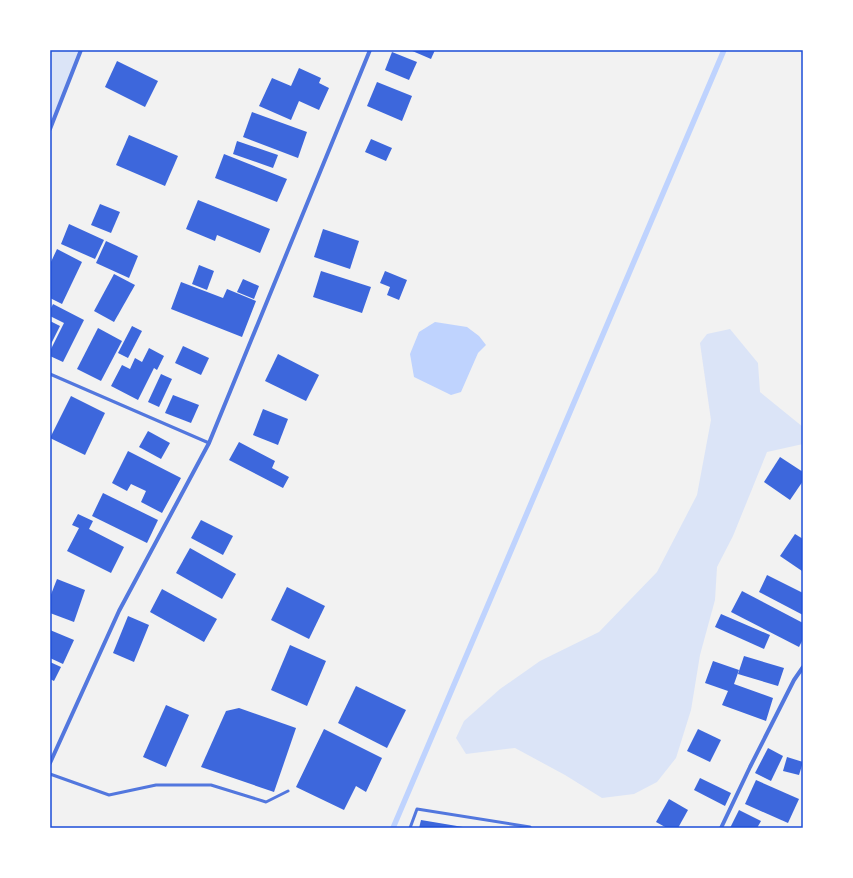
<svg xmlns="http://www.w3.org/2000/svg" width="853" height="878" viewBox="0 0 853 878" font-family="Ubuntu,sans-serif">
<style>
.green{fill:#dbe4f7}
.water{fill:#bfd3fe}
.lines{fill:none;stroke-linecap:round;stroke-linejoin:round}
.stream{stroke:#bfd3fe;stroke-width:5.5}
.building{fill:#3d67dc}
.service{stroke:#5277de;stroke-width:3}
.minor{stroke:#5277de;stroke-width:4}
.neatline{fill:none;stroke:#1d4ed8;stroke-width:1.5}
</style>
<rect width="100%" height="100%" fill="#f2f2f2"/>
<g class="green">
<polygon points="50,50 81,50 50,129"/>
<polygon points="730,329 758,363 760,392 803,427 803,444 767,452 733,536 717,567 715,600 700,655 691,710 676,758 657,782 634,794 602,798 565,775 515,748 466,754 456,738 464,721 500,689 540,661 599,632 657,572 697,495 711,420 700,343 707,334"/>
</g>
<polygon class="water" points="435,322 467,327 479,336 486,345 478,353 461,392 451,395 414,377 410,354 419,332"/>
<g class="lines">
<polyline class="stream" points="393,828 724,50"/>
</g>
<g class="building">
<polygon points="410,50 435,50 431,59"/>
<polygon points="392,52 417,62 409,80 385,70"/>
<polygon points="117,61 158,81 145,107 105,87"/>
<polygon points="299,68 321,78 319,83 329,88 319,110 299,101 291,120 259,106 272,78 291,86"/>
<polygon points="377,82 412,96 402,121 367,106"/>
<polygon points="252,112 307,132 298,158 243,137"/>
<polygon points="129,135 178,156 165,186 116,165"/>
<polygon points="371,139 392,148 386,161 365,152"/>
<polygon points="237,141 278,155 273,168 233,154"/>
<polygon points="224,154 287,179 277,202 215,178"/>
<polygon points="198,200 270,229 260,253 217,235 215,241 186,229"/>
<polygon points="100,204 120,212 111,233 91,225"/>
<polygon points="69,224 104,240 95,259 61,244"/>
<polygon points="323,229 359,241 350,269 314,257"/>
<polygon points="106,241 138,256 129,278 96,263"/>
<polygon points="57,249 82,262 62,304 50,298 50,264"/>
<polygon points="199,265 214,271 207,290 192,284"/>
<polygon points="321,271 371,287 362,313 313,297"/>
<polygon points="385,271 407,280 399,300 387,295 390,287 380,283"/>
<polygon points="114,274 135,285 114,322 94,311"/>
<polygon points="243,279 259,286 254,299 237,292"/>
<polygon points="181,282 223,298 227,289 256,301 242,337 171,309"/>
<polygon points="53,304 84,320 63,362 50,356 50,351 64,323 50,316 50,310"/>
<polygon points="50,321 60,326 50,346"/>
<polygon points="132,326 142,331 128,358 118,353"/>
<polygon points="98,328 122,341 101,381 77,369"/>
<polygon points="183,346 209,358 201,375 175,363"/>
<polygon points="149,348 164,356 157,370 154,368 138,400 111,386 122,365 130,369 135,358 142,362"/>
<polygon points="278,354 319,375 306,401 265,381"/>
<polygon points="161,374 172,379 159,407 148,402"/>
<polygon points="173,395 199,405 191,423 165,413"/>
<polygon points="71,396 105,413 85,455 50,438"/>
<polygon points="263,409 288,419 278,445 253,435"/>
<polygon points="148,431 170,443 161,459 139,447"/>
<polygon points="239,442 275,461 272,468 289,477 283,488 229,460"/>
<polygon points="128,451 181,478 162,513 141,502 146,491 131,484 127,491 112,483"/>
<polygon points="780,457 803,472 803,481 790,500 764,482"/>
<polygon points="103,493 158,520 147,543 92,516"/>
<polygon points="78,514 93,521 89,529 124,547 111,573 67,551 79,528 72,525"/>
<polygon points="201,520 233,536 223,555 191,538"/>
<polygon points="795,534 803,539 803,569 802,571 780,556"/>
<polygon points="190,548 236,574 222,599 176,573"/>
<polygon points="767,575 803,593 803,615 759,592"/>
<polygon points="57,579 85,590 74,622 50,613 50,597"/>
<polygon points="287,587 325,606 309,639 271,620"/>
<polygon points="162,589 217,619 204,642 150,612"/>
<polygon points="742,591 803,623 803,639 799,647 731,612"/>
<polygon points="721,614 770,635 764,649 715,627"/>
<polygon points="128,616 149,625 134,662 113,653"/>
<polygon points="50,630 74,640 63,664 50,658"/>
<polygon points="290,645 326,661 307,706 271,690"/>
<polygon points="744,656 784,668 778,686 738,674"/>
<polygon points="713,661 739,670 734,684 773,698 766,721 722,705 728,691 705,683"/>
<polygon points="50,662 61,667 54,681 50,679"/>
<polygon points="356,686 406,710 387,748 338,723"/>
<polygon points="166,705 189,715 166,767 143,757"/>
<polygon points="239,708 296,728 274,792 201,767 226,711"/>
<polygon points="324,729 382,758 366,792 356,786 344,810 296,787"/>
<polygon points="698,729 721,740 710,762 687,751"/>
<polygon points="768,748 783,756 771,781 755,773"/>
<polygon points="787,757 803,762 799,775 783,771"/>
<polygon points="700,778 731,793 725,806 694,790"/>
<polygon points="756,780 799,799 788,823 745,804"/>
<polygon points="669,799 688,810 678,828 667,828 656,822"/>
<polygon points="739,810 761,821 757,828 730,828"/>
<polygon points="421,820 463,827 463,828 419,828"/>
</g>
<g class="lines">
<g class="service">
<polyline points="50,374 209,443"/>
<polyline points="50,774 109,795 156,785 211,785 266,802 288,791"/>
<polyline points="410,828 417,809 530,827"/>
</g>
<g class="minor">
<polyline points="50,129 81,50"/>
<polyline points="50,763 119,611 209,443 370,50"/>
<polyline points="721,828 750,767 794,680 803,667"/>
</g>
</g>
<rect width="853" height="878" fill="none" stroke="#ffffff" stroke-width="102"/>
<rect x="51" y="51" width="751" height="776" class="neatline"/>
</svg>
